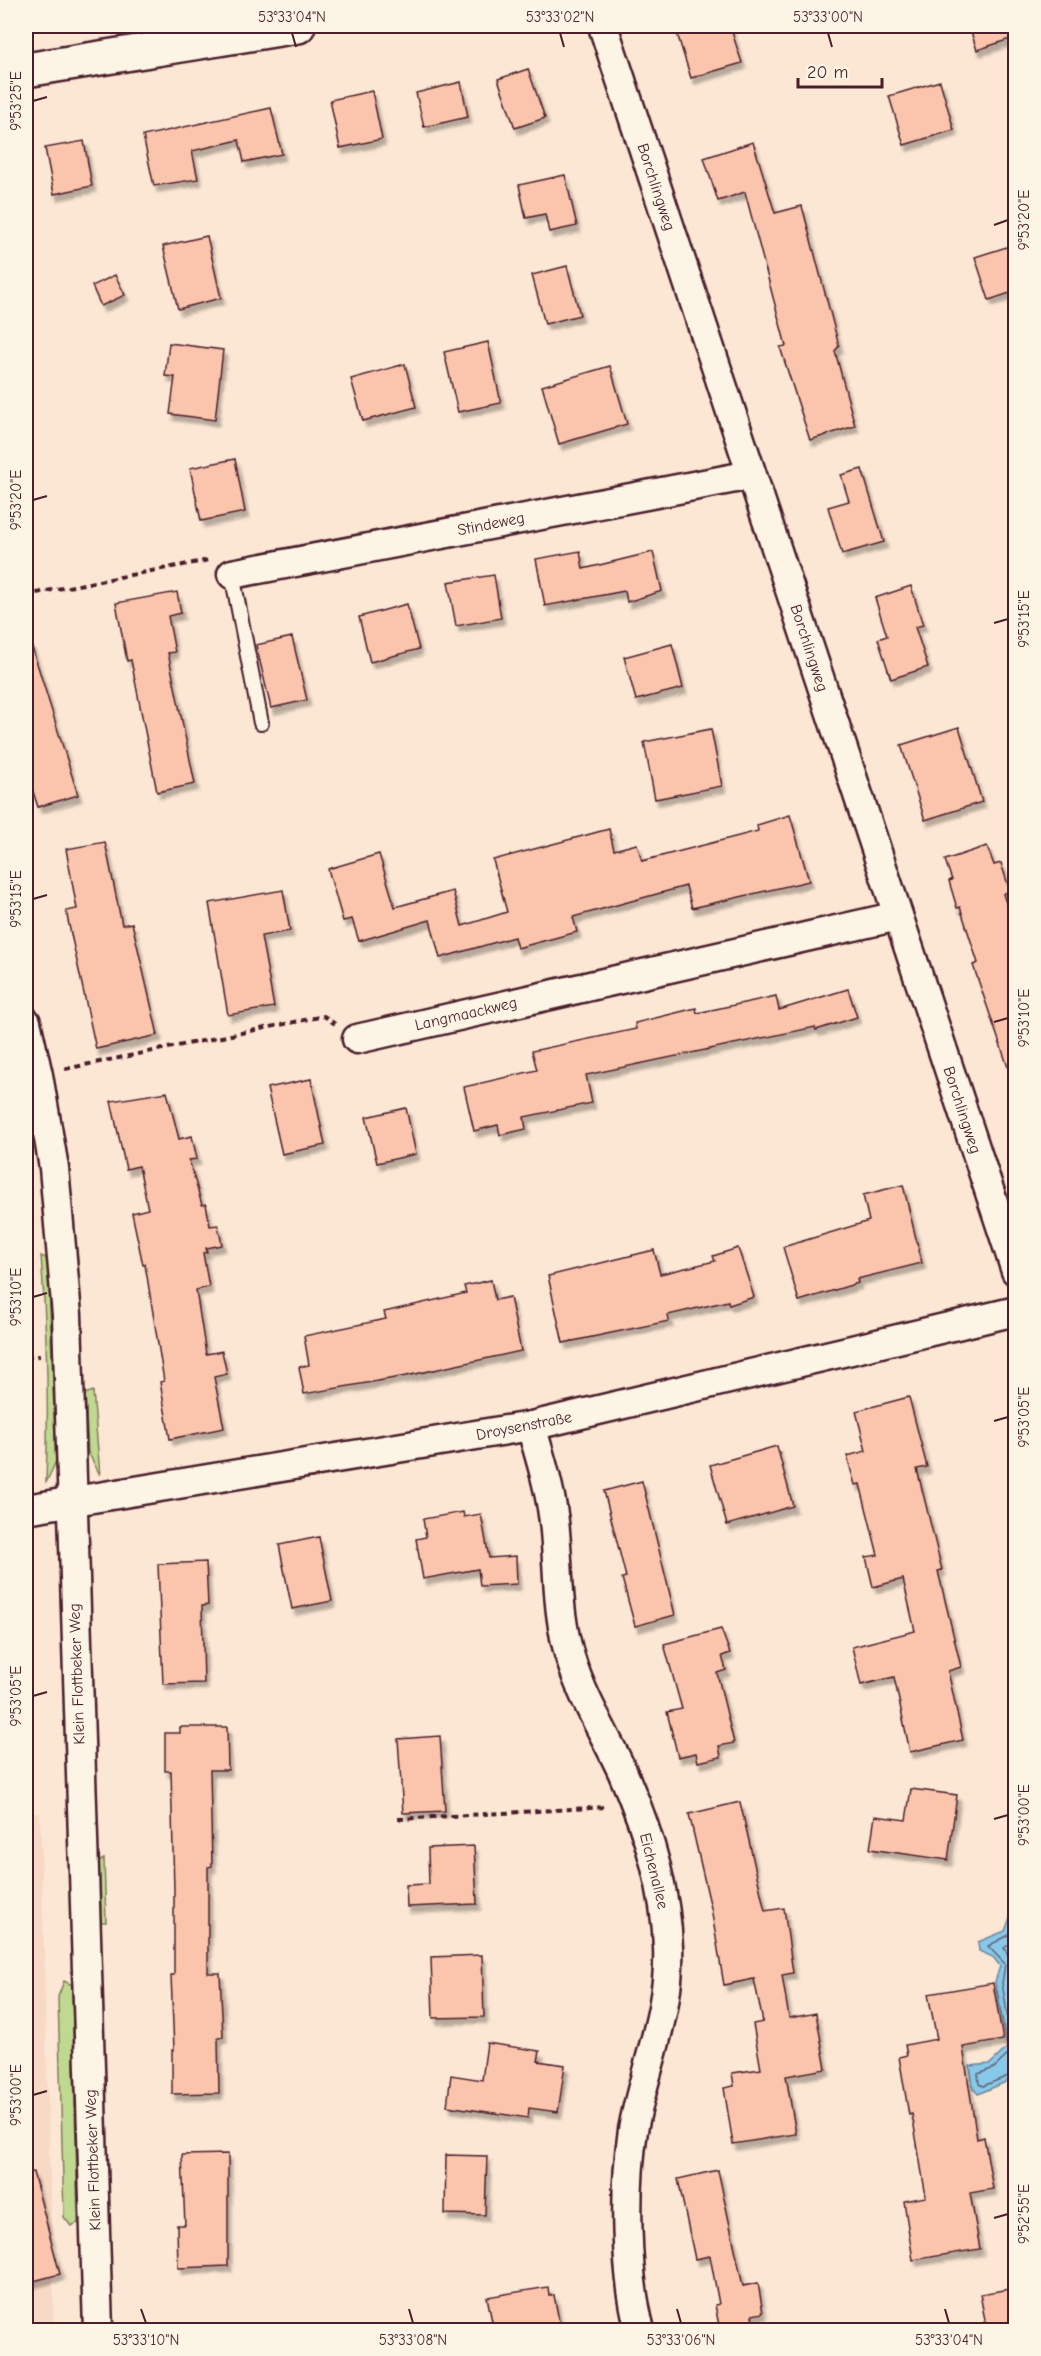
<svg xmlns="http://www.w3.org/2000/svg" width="1041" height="2356" viewBox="0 0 1041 2356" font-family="'Comic Neue',sans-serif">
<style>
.built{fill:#f7d9c5}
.green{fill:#bfd990;stroke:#847c5e;stroke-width:1.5}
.water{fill:#87c9e8;stroke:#6f859c;stroke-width:1.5}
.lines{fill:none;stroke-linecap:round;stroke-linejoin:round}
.shore{stroke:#626377;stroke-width:1.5}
.building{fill:#fac5ac;stroke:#4a1f2b;stroke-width:1.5;filter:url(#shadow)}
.lane-casing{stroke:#4a1f2b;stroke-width:18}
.street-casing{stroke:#4a1f2b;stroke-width:33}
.secondary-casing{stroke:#4a1f2b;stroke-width:38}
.path{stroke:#4a1f2b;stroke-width:4;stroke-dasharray:6 4.5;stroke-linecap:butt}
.lane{stroke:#fcf5e5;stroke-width:14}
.street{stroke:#fcf5e5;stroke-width:28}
.secondary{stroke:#fcf5e5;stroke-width:33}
.ticks{fill:none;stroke:#4a1f2b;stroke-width:2}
.labels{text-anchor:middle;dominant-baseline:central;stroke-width:4.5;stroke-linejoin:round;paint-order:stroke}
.street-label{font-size:16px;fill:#4a1f2b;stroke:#fcf5e5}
.neatline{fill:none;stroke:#4a1f2b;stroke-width:2}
.ticks-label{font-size:15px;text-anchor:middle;fill:#4a1f2b}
</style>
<defs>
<filter id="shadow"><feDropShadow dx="3.5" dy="6" stdDeviation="1.5" flood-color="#0004"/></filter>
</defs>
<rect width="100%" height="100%" fill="#fbe7d4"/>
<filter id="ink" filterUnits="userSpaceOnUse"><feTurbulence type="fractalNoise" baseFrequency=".0167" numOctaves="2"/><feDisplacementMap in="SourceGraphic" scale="12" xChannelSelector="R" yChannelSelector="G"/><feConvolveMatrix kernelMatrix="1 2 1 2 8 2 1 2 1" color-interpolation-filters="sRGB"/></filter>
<g filter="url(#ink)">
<polygon class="built" points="40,1813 54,2328 26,2330 26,1814"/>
<g class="green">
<path d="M 41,1256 L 48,1259 L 56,1461 L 46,1483 C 49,1407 47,1332 41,1256 Z"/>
<polygon points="93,1391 100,1475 88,1452 85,1394"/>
<polygon points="104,1859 106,1922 100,1922 98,1862"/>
<polygon points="64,1981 72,1985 78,2223 71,2226 64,2217 58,1997"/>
</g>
<polygon class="water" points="1015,1904 1015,2078 978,2094 973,2088 970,2066 990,2064 1007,2048 995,1982 1000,1966 993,1957 979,1951 978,1942 1005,1931"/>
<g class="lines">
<g class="shore">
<polyline points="1016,1917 1009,1935 988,1946 1005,1964 1002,1983 1013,2050 994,2068 978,2074 979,2084 983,2086 1016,2073"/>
<polyline points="1016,1939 1004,1948 1013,1963 1009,1983 1016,2019"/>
</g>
</g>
<g class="building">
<polygon points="690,26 730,26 742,63 691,78 676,30"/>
<polygon points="969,26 1016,26 1016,37 977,50"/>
<polygon points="528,69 545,118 515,128 498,79"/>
<polygon points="940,81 954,130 904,145 889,96"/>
<polygon points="461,82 468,117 424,127 416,93"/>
<polygon points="372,91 382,139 340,148 330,100"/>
<polygon points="271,108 282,154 244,162 239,140 192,151 198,179 154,186 143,136"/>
<polygon points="84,141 92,186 54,194 45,148"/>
<polygon points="753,142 775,213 802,206 839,346 835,351 855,426 810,440 780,347 786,346 745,192 718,201 704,158"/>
<polygon points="565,175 577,226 549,232 545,214 526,218 519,185"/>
<polygon points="207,236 221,298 178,309 163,246"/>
<polygon points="1016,244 1016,291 989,300 975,257"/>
<polygon points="567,266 580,315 545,324 532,275"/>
<polygon points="115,275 125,295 101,306 92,286"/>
<polygon points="488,342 501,403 458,412 444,352"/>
<polygon points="169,343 223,350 215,420 170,414 175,377 165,376"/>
<polygon points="405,364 416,407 363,421 351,379"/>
<polygon points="610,366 627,424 559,444 542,386"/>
<polygon points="235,459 245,512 201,521 190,468"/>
<polygon points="862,469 884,542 842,554 828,507 849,501 841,475"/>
<polygon points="580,551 583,569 653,552 662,591 627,602 625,591 545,606 536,559"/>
<polygon points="494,575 501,618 456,626 448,582"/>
<polygon points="911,586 923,625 915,627 928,667 891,679 878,639 887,636 875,598"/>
<polygon points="177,592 181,613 168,616 175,652 168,653 195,784 157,792 131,660 127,661 116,603"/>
<polygon points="407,604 419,649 370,662 359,617"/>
<polygon points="292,637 307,700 271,708 256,645"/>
<polygon points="26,644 31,644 78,795 38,807 26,770"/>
<polygon points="672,644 683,688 636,700 624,657"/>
<polygon points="959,727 982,802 925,820 901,745"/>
<polygon points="711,729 722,786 655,799 644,742"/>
<polygon points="790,815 809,881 692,908 686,886 573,917 577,932 517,948 514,937 440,958 430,920 359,941 352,919 343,921 328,869 379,854 395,907 453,891 462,926 507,912 493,860 609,829 614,850 637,844 642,861 758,831 757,825"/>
<polygon points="105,842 122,925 132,923 158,1035 96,1049 66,911 77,909 66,849"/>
<polygon points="987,846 994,865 1001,863 1010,891 1003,894 1016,933 1016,1075 1011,1076 973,965 978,963 960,907 957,908 949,881 952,880 945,860"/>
<polygon points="283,890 290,931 261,936 274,1007 228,1015 209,903"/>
<polygon points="848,989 857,1017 816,1030 815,1027 586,1075 592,1103 524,1117 526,1129 500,1135 498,1125 474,1131 464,1087 537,1070 532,1051 636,1029 635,1023 696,1008 697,1013 776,996 779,1010"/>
<polygon points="311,1079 325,1145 282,1154 267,1088"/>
<polygon points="167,1092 179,1139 192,1136 197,1159 189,1160 202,1205 206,1204 210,1226 218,1225 222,1245 206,1248 207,1252 203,1253 209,1287 196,1290 206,1354 222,1351 227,1374 214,1377 224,1428 170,1439 160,1382 164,1381 145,1264 143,1265 132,1213 148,1209 139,1166 126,1169 111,1101"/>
<polygon points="406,1108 416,1154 377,1163 366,1117"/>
<polygon points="903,1185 922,1263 857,1279 858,1283 799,1301 783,1247 869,1221 863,1195"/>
<polygon points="738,1248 754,1297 729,1305 728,1301 668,1315 669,1321 563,1343 548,1276 654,1250 660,1274 715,1261 713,1256"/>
<polygon points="491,1280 495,1300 510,1297 521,1351 406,1376 304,1394 299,1367 309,1365 304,1336 386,1319 384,1312 466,1293 464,1286"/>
<polygon points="909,1397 927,1467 917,1469 942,1570 938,1571 961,1667 948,1671 963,1740 910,1752 894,1677 861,1685 852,1647 915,1631 903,1579 873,1587 866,1557 878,1555 860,1484 855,1485 847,1456 866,1451 856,1411"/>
<polygon points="777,1446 793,1506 727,1525 710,1465"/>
<polygon points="642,1481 675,1615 635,1626 622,1578 626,1577 604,1491"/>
<polygon points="463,1512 464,1517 481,1514 489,1558 516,1556 517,1584 480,1586 478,1569 423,1579 416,1539 426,1537 423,1519"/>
<polygon points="319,1537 332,1601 292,1609 279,1545"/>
<polygon points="206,1562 208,1605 202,1606 204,1683 163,1684 158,1564"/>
<polygon points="721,1629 730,1653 722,1656 726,1670 717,1673 734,1743 719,1746 721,1757 698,1762 696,1753 678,1757 667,1712 682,1709 664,1644"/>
<polygon points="180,1727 227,1727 228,1770 210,1770 212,1866 208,1867 208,1973 220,1973 223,2037 218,2038 219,2093 172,2094 172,2050 174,2050 171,1975 174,1975 174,1890 171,1771 165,1771 165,1733 180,1733"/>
<polygon points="440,1736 445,1811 403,1813 398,1739"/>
<polygon points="911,1789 957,1795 948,1860 870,1849 875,1816 906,1820"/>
<polygon points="740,1802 765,1911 784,1908 793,1973 782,1975 789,2018 816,2013 826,2069 786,2076 796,2134 733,2144 724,2088 734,2086 732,2073 761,2069 753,2024 763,2022 754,1979 724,1985 711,1908 689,1814"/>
<polygon points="474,1846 477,1904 407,1907 406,1885 429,1884 428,1848"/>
<polygon points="482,1955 484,2017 433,2018 431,1957"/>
<polygon points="993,1983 1003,2040 963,2047 977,2139 984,2137 993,2189 970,2193 980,2249 913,2260 904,2201 926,2197 912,2114 909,2115 899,2057 907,2055 905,2045 937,2039 928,1994"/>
<polygon points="487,2043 540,2051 538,2061 565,2065 558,2112 529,2108 528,2118 447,2106 451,2075 482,2080"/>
<polygon points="228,2154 228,2266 178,2268 177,2225 185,2225 182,2155"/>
<polygon points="446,2155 487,2156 485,2215 445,2214"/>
<polygon points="718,2170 743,2286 758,2283 763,2313 752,2315 755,2331 720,2331 715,2305 719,2304 710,2256 695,2259 678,2179"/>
<polygon points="33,2172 60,2274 26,2283 26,2173"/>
<polygon points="548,2287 549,2296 554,2295 561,2331 494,2331 487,2297"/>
<polygon points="1016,2288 1016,2331 987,2331 980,2294"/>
</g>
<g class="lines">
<g class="lane-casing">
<polyline id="lane" points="232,574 261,723"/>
</g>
<g class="street-casing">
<g id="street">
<polyline points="603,26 1016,1271"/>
<polyline points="232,574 751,475"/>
<polyline points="26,1022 38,1075 54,1168 67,1315 98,2330"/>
<polyline points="357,1039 898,916"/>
<path d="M 531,1426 C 541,1460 552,1495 555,1531 C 559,1575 557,1617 571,1660 C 583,1699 605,1734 622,1771 C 646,1825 666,1887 668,1947 C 671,2011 644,2068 633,2130 C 624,2188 625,2274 640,2330"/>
<polyline points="26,1509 531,1426 1016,1311"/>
</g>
</g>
<g class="secondary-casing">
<polyline id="secondary" points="26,70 298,26"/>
</g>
<g class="path">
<polyline points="26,595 209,560"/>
<polyline points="65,1069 324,1016 335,1024"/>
<polyline points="26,1357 40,1356"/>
<polyline points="398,1819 607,1807"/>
</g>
<use href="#lane" class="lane"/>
<use href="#street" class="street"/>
<use href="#secondary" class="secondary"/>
</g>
</g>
<path class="ticks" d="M 292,33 L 296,47M 560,33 L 564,47M 828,33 L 832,47M 33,101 L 47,97M 994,225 L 1008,220M 33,500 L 47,496M 994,623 L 1008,619M 33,899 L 47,895M 994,1022 L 1008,1018M 33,1297 L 47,1293M 994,1421 L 1008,1417M 33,1696 L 47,1692M 994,1819 L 1008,1815M 33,2095 L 47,2091M 994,2218 L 1008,2214M 141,2309 L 146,2323M 409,2309 L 413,2323M 677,2309 L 681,2323M 945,2309 L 949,2323"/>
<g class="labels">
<g class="street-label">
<text transform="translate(656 187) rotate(72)">Borchlingweg</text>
<text transform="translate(491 524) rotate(-11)">Stindeweg</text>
<text transform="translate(809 648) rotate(72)">Borchlingweg</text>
<text transform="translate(466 1014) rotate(-13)">Langmaackweg</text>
<text transform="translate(962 1110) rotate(72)">Borchlingweg</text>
<text transform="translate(524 1426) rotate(-11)">Droysenstraße</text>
<text transform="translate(77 1674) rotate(-92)">Klein Flottbeker Weg</text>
<text transform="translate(654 1871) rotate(76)">Eichenallee</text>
<text transform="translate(93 2160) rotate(-92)">Klein Flottbeker Weg</text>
</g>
</g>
<rect width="1041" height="2356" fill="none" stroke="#fcf5e5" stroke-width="66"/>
<path d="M798 78v9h84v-9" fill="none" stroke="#4a1f2b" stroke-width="3"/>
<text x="807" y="78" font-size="18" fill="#4a1f2b" stroke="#fcf5e5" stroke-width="4.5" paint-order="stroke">20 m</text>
<rect x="33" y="33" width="975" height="2290" class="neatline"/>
<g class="ticks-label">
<text x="292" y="22">53°33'04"N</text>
<text x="560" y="22">53°33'02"N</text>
<text x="828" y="22">53°33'00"N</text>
<text transform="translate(16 101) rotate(-90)" y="5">9°53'25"E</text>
<text transform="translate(1024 220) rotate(-90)" y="5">9°53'20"E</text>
<text transform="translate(16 500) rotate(-90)" y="5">9°53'20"E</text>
<text transform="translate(1024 619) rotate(-90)" y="5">9°53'15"E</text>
<text transform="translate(16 899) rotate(-90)" y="5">9°53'15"E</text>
<text transform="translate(1024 1018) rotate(-90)" y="5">9°53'10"E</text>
<text transform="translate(16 1297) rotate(-90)" y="5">9°53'10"E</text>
<text transform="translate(1024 1417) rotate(-90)" y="5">9°53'05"E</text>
<text transform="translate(16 1696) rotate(-90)" y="5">9°53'05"E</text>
<text transform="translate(1024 1815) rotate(-90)" y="5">9°53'00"E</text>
<text transform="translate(16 2095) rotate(-90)" y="5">9°53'00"E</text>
<text transform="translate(1024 2214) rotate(-90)" y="5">9°52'55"E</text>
<text x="146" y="2345">53°33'10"N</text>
<text x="413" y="2345">53°33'08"N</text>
<text x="681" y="2345">53°33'06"N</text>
<text x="949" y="2345">53°33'04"N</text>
</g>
</svg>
